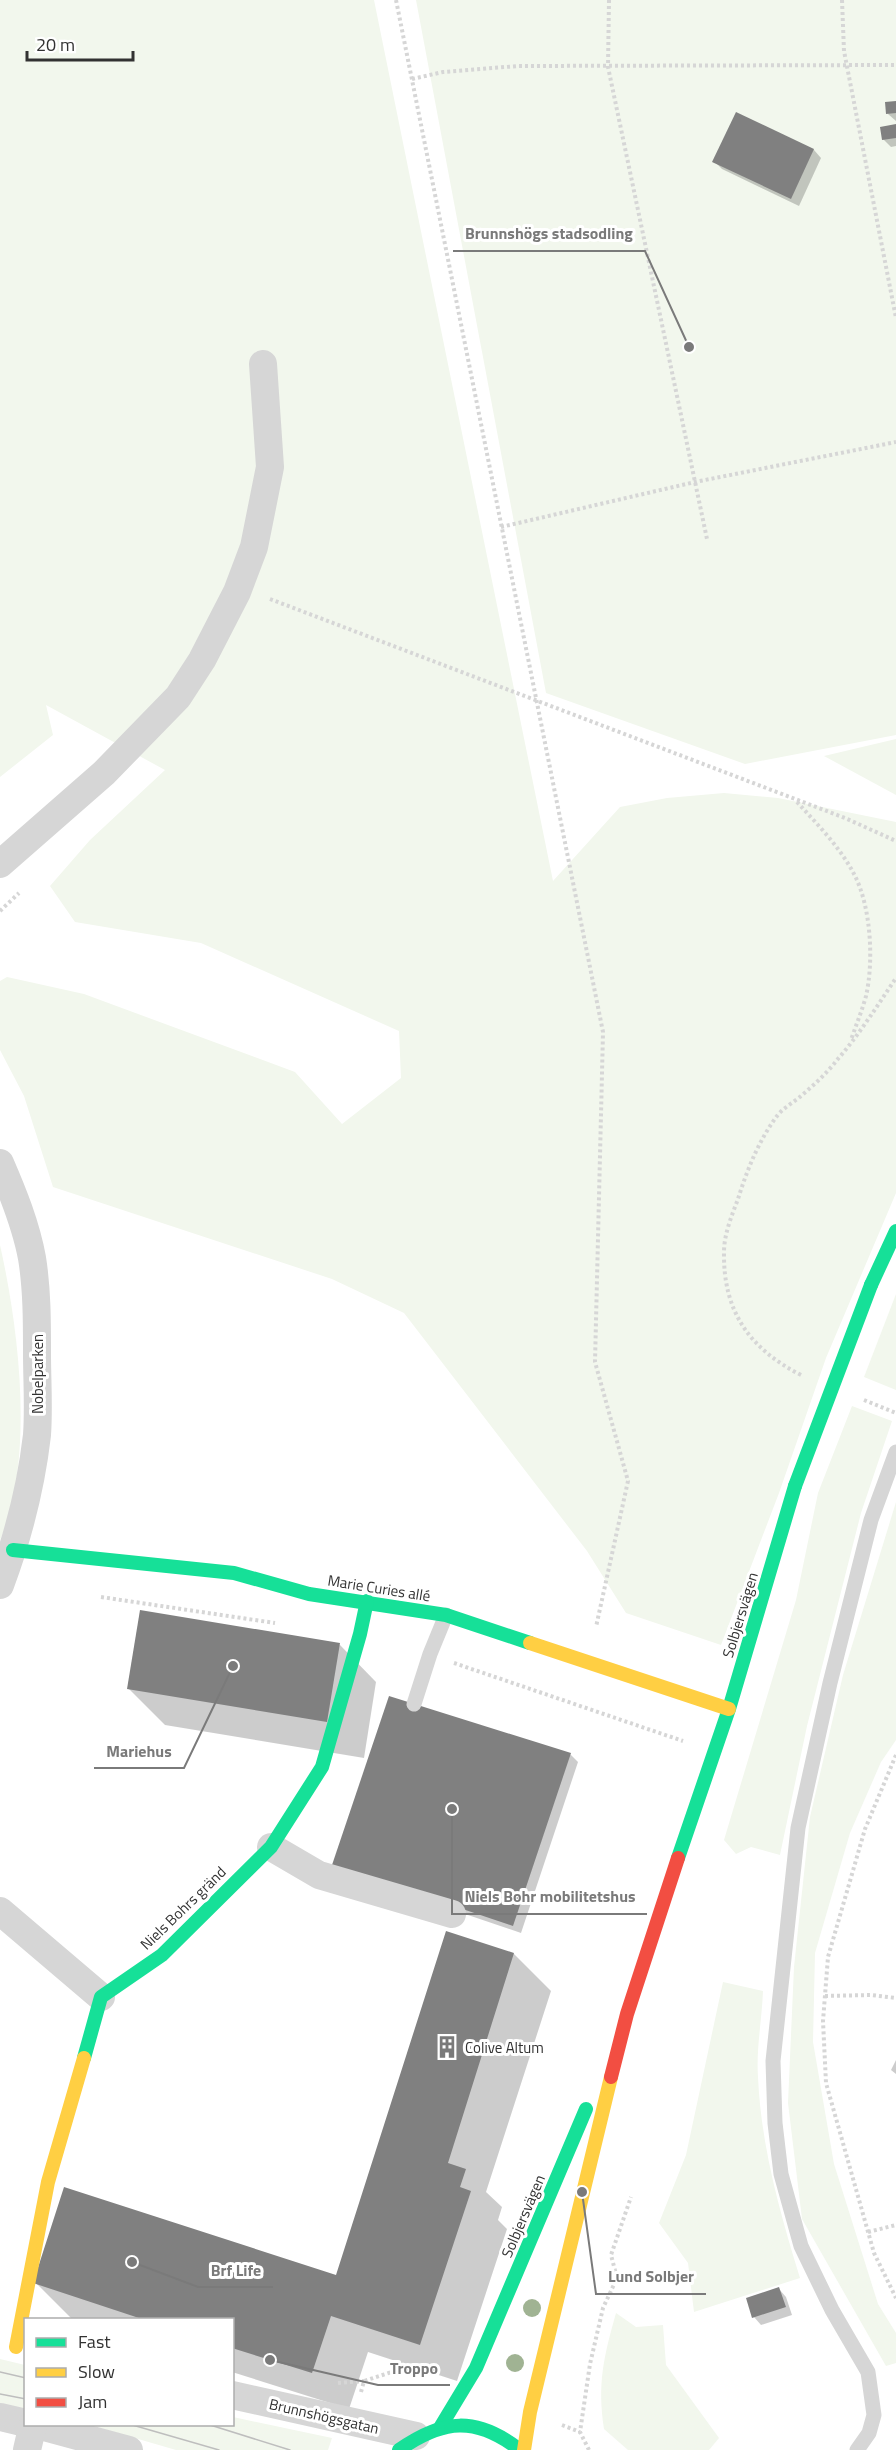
<svg xmlns="http://www.w3.org/2000/svg" width="896" height="2450" viewBox="0 0 896 2450" font-family="'Titillium Web',sans-serif">
<style>
.green{fill:#f2f7ed}
.shadow{fill:#0003}
.building{fill:#808080}
.lines{fill:none;stroke-linecap:round;stroke-linejoin:round}
.path{stroke:#d6d6d6;stroke-width:4;stroke-dasharray:3 3;stroke-linecap:butt}
.lane{stroke:#d6d6d6;stroke-width:15}
.street{stroke:#d6d6d6;stroke-width:28}
.fast{stroke:#16e098;stroke-width:14}
.slow{stroke:#ffcf43;stroke-width:14}
.jam{stroke:#f24e42;stroke-width:14}
.tram{stroke:#bebebe;stroke-width:1.5}
.fast-bridge{stroke:#16e098;stroke-width:14}
.tree{fill:#a0b393}
.labels{text-anchor:middle;dominant-baseline:central;stroke-width:6;stroke-linejoin:round;paint-order:stroke}
.street-label{font-size:15px;fill:#323232;stroke:#fff}
.poi-label{font-size:15px;fill:#323232;stroke:#fff;text-anchor:start}
.leader{fill:none;stroke:#7a7a7a;stroke-width:2}
.callout-dot{fill:#7a7a7a;stroke:#fff;stroke-width:2}
.callout-label{font-size:16px;text-anchor:middle;font-weight:bold;fill:#7a7a7a;stroke:#fff;stroke-width:6;stroke-linejoin:round;paint-order:stroke}
</style>
<rect width="100%" height="100%" fill="#fff"/>
<g class="green">
<polygon points="0,0 374,0 553,881 620,807 667,798 724,793 778,798 896,822 896,1193 826,1358 779,1493 721,1645 626,1613 587,1551 404,1313 332,1279 53,1187 24,1096 0,1050 0,981 7,977 84,994 295,1072 342,1124 401,1078 399,1031 201,943 75,922 50,886 90,840 165,770 46,705 53,735 0,777"/>
<polygon points="416,0 896,0 896,735 745,764 546,693"/>
<polygon points="896,739 896,795 824,756"/>
<path d="M 0,1245 C 19,1330 35,1459 0,1540 Z"/>
<polygon points="896,1294 896,1390 864,1377"/>
<polygon points="852,1406 892,1421 861,1513 807,1726 780,1855 751,1847 736,1854 724,1840 796,1600 818,1493"/>
<polygon points="896,1502 896,1740 881,1762 850,1833 815,1953 813,2042 834,2164 878,2304 896,2333 896,2363 886,2366 802,2219 788,2103 794,1967 810,1817 843,1675"/>
<path d="M 723,1982 L 763,1991 C 762,2019 756,2049 758,2077 C 761,2146 780,2213 800,2278 L 694,2312 L 688,2263 L 659,2223 L 686,2155 Z"/>
<path d="M 616,2313 L 636,2327 L 663,2325 L 666,2365 L 719,2438 L 709,2450 L 628,2450 L 604,2429 C 597,2383 604,2356 616,2313 Z"/>
<polygon points="0,2359 25,2365 25,2410 0,2405"/>
<polygon points="233,2417 332,2438 328,2450 176,2450 90,2425 232,2424"/>
</g>
<g class="shadow">
<polygon points="896,102 896,121 888,114"/>
<polygon points="737,114 814,150 821,158 799,206 722,169 714,161"/>
<polygon points="896,126 896,146 891,147 883,139"/>
<polygon points="340,1645 376,1682 364,1758 165,1725 128,1688"/>
<polygon points="390,1698 571,1755 578,1762 521,1933 341,1872"/>
<polygon points="447,1933 514,1954 551,1991 486,2192 502,2207 498,2220 507,2229 457,2381 368,2352 349,2409 232,2372 232,2320 73,2320 35,2282 337,2277"/>
<polygon points="896,2060 896,2074 891,2070"/>
<polygon points="779,2289 786,2297 792,2315 761,2325 754,2317"/>
</g>
<g class="building">
<polygon points="896,101 896,113 886,114 885,102"/>
<polygon points="736,112 814,149 791,199 712,162"/>
<polygon points="896,124 896,138 882,140 880,127"/>
<polygon points="140,1610 340,1643 327,1722 127,1689"/>
<polygon points="389,1696 571,1753 513,1926 332,1865"/>
<polygon points="446,1931 514,1953 448,2163 466,2169 460,2187 471,2191 420,2345 331,2316 312,2373 232,2348 232,2320 145,2320 33,2283 64,2187 336,2275"/>
<polygon points="779,2287 786,2307 752,2318 746,2298"/>
</g>
<g class="lines">
<g class="path">
<polyline points="396,0 603,1032 595,1362 628,1481 596,1627"/>
<polyline points="609,0 608,67 707,539"/>
<polyline points="842,0 844,51 896,318"/>
<polyline points="412,79 443,72 518,66 896,65"/>
<polyline points="501,527 695,482 896,442"/>
<polyline points="270,599 845,818 896,841"/>
<path d="M 797,802 C 817,824 840,847 854,874 C 871,906 874,961 866,996 C 862,1011 856,1025 851,1040"/>
<polyline points="0,911 19,893"/>
<path d="M 801,1375 C 750,1349 723,1312 724,1252 C 724,1234 732,1215 738,1199 C 747,1170 759,1140 777,1116 C 783,1108 794,1102 801,1096 C 814,1085 827,1073 837,1060 C 859,1035 877,1006 896,978"/>
<polyline points="864,1400 896,1413"/>
<polyline points="101,1597 275,1623"/>
<polyline points="454,1663 683,1741"/>
<polyline points="896,1755 865,1829 828,1957 823,2021 826,2083 874,2253 896,2298"/>
<polyline points="825,1996 871,1995 896,1998"/>
<polyline points="868,2232 896,2225"/>
<polyline points="338,2383 364,2381"/>
<polyline points="361,2392 364,2381 401,2369 432,2374"/>
<polyline points="562,2425 580,2432"/>
<polyline points="589,2450 580,2432 590,2364 603,2308 617,2278 611,2255 631,2197"/>
</g>
<g class="lane">
<polyline points="414,1704 430,1654 446,1615"/>
<polyline points="857,2450 869,2433 874,2415 868,2372 832,2310 801,2246 781,2174 775,2123 773,2061 798,1828 830,1683 871,1520 896,1452"/>
</g>
<g class="street">
<polyline points="0,864 104,773 178,697 202,660 237,592 254,547 270,467 263,364"/>
<path d="M 0,1163 C 13,1193 26,1225 32,1258 C 37,1289 37,1321 37,1353 C 37,1380 39,1408 37,1435 C 31,1487 18,1537 0,1585"/>
<polyline points="271,1847 319,1875 452,1914"/>
<polyline points="0,1911 101,1997"/>
<polyline points="232,2395 416,2436"/>
<polyline points="0,2417 26,2423"/>
<polyline points="33,2424 129,2450"/>
<polyline points="27,2450 33,2424"/>
</g>
<g class="fast">
<polyline points="871,1285 896,1231"/>
<polyline points="13,1550 234,1573 309,1594 446,1615 530,1643"/>
<polyline points="678,1858 729,1709 795,1486"/>
<polyline points="84,2058 101,1997 162,1955 271,1847 322,1767 360,1634 367,1601"/>
<polyline points="441,2426 476,2368 586,2109"/>
<path d="M 399,2450 C 443,2419 476,2416 520,2450"/>
</g>
<g class="slow">
<polyline points="530,1643 729,1709"/>
<polyline points="16,2347 48,2182 84,2058"/>
<polyline points="524,2450 530,2412 611,2077"/>
</g>
<polyline class="jam" points="611,2077 627,2014 678,1858"/>
<g class="tram">
<polyline points="0,2372 26,2378"/>
<polyline points="0,2394 26,2399"/>
<polyline points="129,2424 219,2450"/>
<polyline points="207,2424 290,2450"/>
</g>
<polyline class="fast-bridge" points="795,1486 871,1285"/>
</g>
<g class="tree">
<circle cx="532" cy="2308" r="9"/>
<circle cx="515" cy="2363" r="9"/>
</g>
<defs>
<g id="building-bare" transform="scale(1.8)"><path d="M-4-6H4V6H1V3H-1V6H-4ZM-2.5-4.3h1.7v1.8h-1.7ZM.8-4.3h1.7v1.8H.8ZM-2.5-1h1.7V.8h-1.7ZM.8-1h1.7V.8H.8Z" fill="#7a7a7a" stroke="#fff" stroke-width="2.5" paint-order="stroke"/></g>
</defs>
<g fill-rule="evenodd">
<use href="#building-bare" x="447" y="2047"/>
</g>
<g class="labels">
<g class="street-label">
<text transform="translate(37 1374) rotate(-90)">Nobelparken</text>
<text transform="translate(379 1588) rotate(9)">Marie Curies allé</text>
<text transform="translate(740 1615) rotate(-73)">Solbjersvägen</text>
<text transform="translate(183 1908) rotate(-44)">Niels Bohrs gränd</text>
<text transform="translate(523 2216) rotate(-67)">Solbjersvägen</text>
<text transform="translate(324 2416) rotate(13)">Brunnshögsgatan</text>
</g>
<g class="poi-label">
<text x="465" y="2047">Colive Altum</text>
</g>
</g>
<path class="leader" d="M689 347L645 251H453M233 1666L184 1768H94M452 1809L452 1914H647M132 2262L198 2287H273M582 2192L596 2294H706M270 2360L378 2385H450"/>
<g class="callout-dot">
<circle cx="689" cy="347" r="6"/>
<circle cx="233" cy="1666" r="6"/>
<circle cx="452" cy="1809" r="6"/>
<circle cx="132" cy="2262" r="6"/>
<circle cx="582" cy="2192" r="6"/>
<circle cx="270" cy="2360" r="6"/>
</g>
<g class="callout-label">
<text x="549" y="239">Brunnshögs stadsodling</text>
<text x="139" y="1757">Mariehus</text>
<text x="550" y="1902">Niels Bohr mobilitetshus</text>
<text x="236" y="2276">Brf Life</text>
<text x="651" y="2282">Lund Solbjer</text>
<text x="414" y="2374">Troppo</text>
</g>
<rect x="24" y="2318" width="210" height="108" fill="#ffffff" stroke="#adadad" stroke-width="1.5"/>
<rect x="36" y="2338" width="30" height="9" fill="#16e098" stroke="#adadad" stroke-width="1.5"/>
<text x="78" y="2348" font-size="18" fill="#323232">Fast</text>
<rect x="36" y="2368" width="30" height="9" fill="#ffcf43" stroke="#adadad" stroke-width="1.5"/>
<text x="78" y="2378" font-size="18" fill="#323232">Slow</text>
<rect x="36" y="2398" width="30" height="9" fill="#f24e42" stroke="#adadad" stroke-width="1.5"/>
<text x="78" y="2408" font-size="18" fill="#323232">Jam</text>
<path d="M27 51v9h106v-9" fill="none" stroke="#323232" stroke-width="3"/>
<text x="36" y="51" font-size="18" fill="#323232" stroke="#ffffff" stroke-width="4.5" paint-order="stroke">20 m</text>
</svg>
